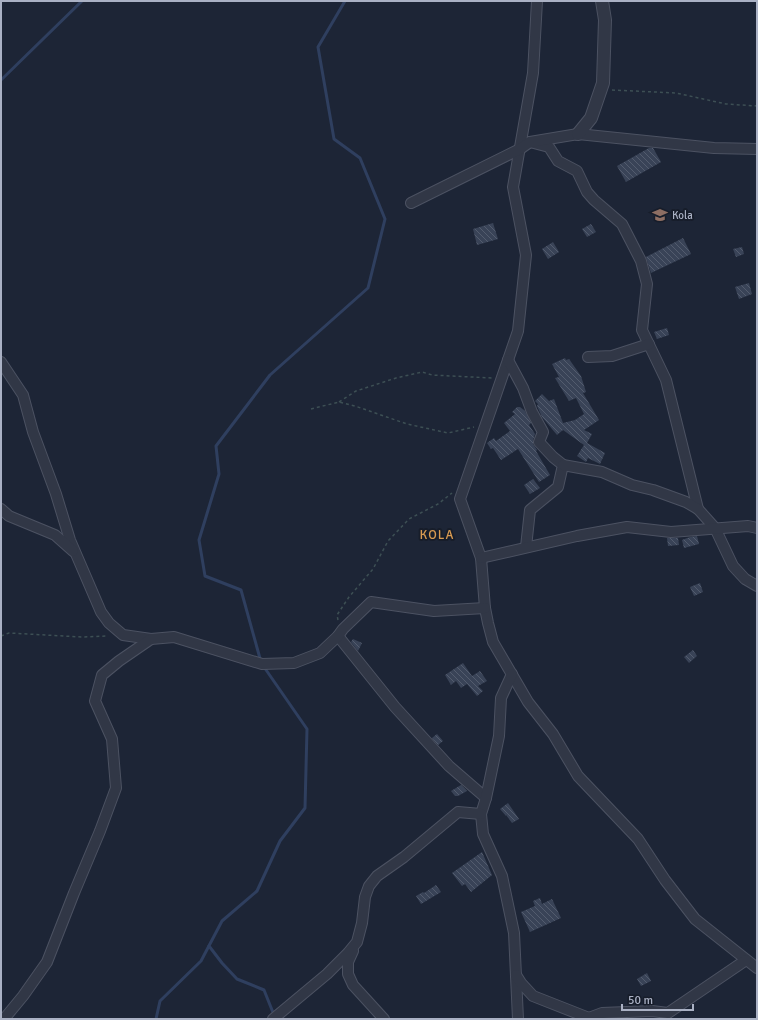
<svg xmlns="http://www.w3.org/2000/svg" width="758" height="1020" viewBox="0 0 758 1020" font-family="Signika,sans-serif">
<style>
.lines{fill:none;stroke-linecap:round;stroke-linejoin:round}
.stream{stroke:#2f3f5f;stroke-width:3}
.building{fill:url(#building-back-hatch)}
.minor-casing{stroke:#4c5262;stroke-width:12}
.tertiary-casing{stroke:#4c5262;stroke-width:14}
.path{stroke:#3d4f54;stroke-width:1.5;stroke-dasharray:3 3;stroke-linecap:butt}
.minor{stroke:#313746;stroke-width:10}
.tertiary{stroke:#313746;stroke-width:12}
.labels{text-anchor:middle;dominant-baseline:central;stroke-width:4;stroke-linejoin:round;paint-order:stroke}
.poi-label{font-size:11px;fill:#aab1c4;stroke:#171d2a;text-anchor:start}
.quarter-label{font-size:13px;letter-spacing:1px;fill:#d89a51;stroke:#171d2a}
</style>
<defs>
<pattern id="building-back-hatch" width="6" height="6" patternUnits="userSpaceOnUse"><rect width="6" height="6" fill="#394357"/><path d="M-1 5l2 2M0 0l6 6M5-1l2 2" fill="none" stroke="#535c6e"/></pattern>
</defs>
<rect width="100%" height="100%" fill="#1d2536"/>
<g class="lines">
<g class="stream">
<polyline points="1,80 82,1"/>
<polyline points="261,662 241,590 205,576 199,540 219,474 216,446 270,375 368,288 385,219 360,158 334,139 318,47 345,1"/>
<polyline points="209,946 222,963 237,979 264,990 274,1015"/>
<polyline points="156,1019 160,1001 201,961 222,921 257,891 280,841 305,808 307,729 264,667"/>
</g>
</g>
<g class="building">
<polygon points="649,148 653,148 661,162 626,182 617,166"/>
<polygon points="493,223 498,239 477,245 473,229"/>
<polygon points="591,224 596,232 587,237 582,229"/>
<polygon points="683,238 691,254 651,273 646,257"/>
<polygon points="553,242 559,252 548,259 542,249"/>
<polygon points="742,247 744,254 736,257 733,249"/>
<polygon points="749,283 752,294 739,299 735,287"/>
<polygon points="667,328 669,335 657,339 654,332"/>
<polygon points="565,358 566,360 569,359 581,376 586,392 583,393 599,420 584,430 592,434 587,443 605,453 600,464 588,458 586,462 577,456 584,445 563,430 557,435 542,417 537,406 538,404 535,401 542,394 549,401 554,399 563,423 575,420 584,414 576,398 569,401 555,378 559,377 552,364"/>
<polygon points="517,407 520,407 525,411 531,423 529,425 535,434 533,440 533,444 537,450 536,451 550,475 539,482 518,449 501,460 493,448 491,449 487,443 494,438 496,441 510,431 504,423 515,414 512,412"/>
<polygon points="533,479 540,488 530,494 524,485"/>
<polygon points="697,536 699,544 684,548 682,540 690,537"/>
<polygon points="667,538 678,538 679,545 668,546"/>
<polygon points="700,583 703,592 694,596 690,587"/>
<polygon points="353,639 362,643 358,651 351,642"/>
<polygon points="693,650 697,656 689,663 684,657"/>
<polygon points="463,663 472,676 480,671 487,681 478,686 483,691 477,696 467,684 461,688 456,681 451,685 445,675"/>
<polygon points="437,734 443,741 438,745 432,738"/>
<polygon points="461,785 467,791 458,796 455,796 451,791"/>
<polygon points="508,803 519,819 512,823 506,815 506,816 500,809"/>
<polygon points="482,852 492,875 471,892 465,884 462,886 452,873"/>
<polygon points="436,885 441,892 421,904 416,896 423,892 424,893"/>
<polygon points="540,898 542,904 552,899 561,918 530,932 521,912 535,906 533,901"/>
<polygon points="647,973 651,981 641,986 637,979"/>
</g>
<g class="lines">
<g class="minor-casing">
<g id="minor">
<polyline points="537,1 533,73 513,187 526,255 518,331 460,499 481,558 485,608 488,623 493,642 528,702 553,734 578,776 638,839 665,880 695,919 757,968"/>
<polyline points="530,142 549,147 558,161 577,171 587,192 594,200 622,224 641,261 647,284 642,330 666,380 698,509"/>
<polyline points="411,203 520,149 530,142 578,134 714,148 757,149"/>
<polyline points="588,357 612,356 649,344"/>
<polyline points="508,360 523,388 532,412 543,432 539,442 553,457 563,465 558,487 530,510 526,547"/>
<polyline points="1,362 23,395 33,432 56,494 70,540 101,612 109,623 123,635 151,639"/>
<polyline points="563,465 602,472 632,485 653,490 686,502 698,509 715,528 733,566 745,579 757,586"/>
<polyline points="1,509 9,516 55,535 73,551"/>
<polyline points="481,558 577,536 627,527 671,532 748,526 757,528"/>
<polyline points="338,636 395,707 449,766 486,798"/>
<polyline points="512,674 501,698 499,736 486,798 481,814 483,834 502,876 514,933 518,1019"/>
<polyline points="353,951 348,962 348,974 353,985 384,1019"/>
<polyline points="516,975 521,983 533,996 589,1018"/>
<polyline points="4,1019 23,996 47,962 74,893 100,831 116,788 112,739 95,701 102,675 119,661 151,639 174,637 262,664 294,663 320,653 338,636 343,629 371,602 434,611 485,608"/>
<polyline points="273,1019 327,974 348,953 357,942 362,923 365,897 369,886 377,876 404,857 458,812 481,814"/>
<polyline points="586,1019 602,1013 652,1011 668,1013 746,960"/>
</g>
</g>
<g class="tertiary-casing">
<polyline id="tertiary" points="578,134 591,118 603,83 605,20 602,1"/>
</g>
<g class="path">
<polyline points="612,90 676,93 726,104 757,106"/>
<polyline points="339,402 356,391 396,378 422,372 432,375 492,378"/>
<polyline points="311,409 339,402 355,406 407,424 448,433 474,427"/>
<polyline points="338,620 337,615 349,597 373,569 388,541 409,519 438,504 452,493"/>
<polyline points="1,636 9,633 82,637 108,636"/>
</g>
<use href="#minor" class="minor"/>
<use href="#tertiary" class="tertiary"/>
</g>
<defs>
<g id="school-bare" transform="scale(1.2)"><path d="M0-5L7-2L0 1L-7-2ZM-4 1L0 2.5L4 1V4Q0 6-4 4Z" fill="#8d6e63" stroke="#171d2a" stroke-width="2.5" paint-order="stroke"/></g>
</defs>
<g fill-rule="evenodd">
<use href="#school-bare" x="660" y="215"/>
</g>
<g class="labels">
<g class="poi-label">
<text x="672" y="215">Kola</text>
</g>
<g class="quarter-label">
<text x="437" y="535">KOLA</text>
</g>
</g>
<rect width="758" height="1020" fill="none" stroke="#aab1c4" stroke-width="4"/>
<path d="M622 1004v6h71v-6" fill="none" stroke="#aab1c4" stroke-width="2"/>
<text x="628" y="1004" font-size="12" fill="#aab1c4" stroke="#171d2a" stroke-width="3" paint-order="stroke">50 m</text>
</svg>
